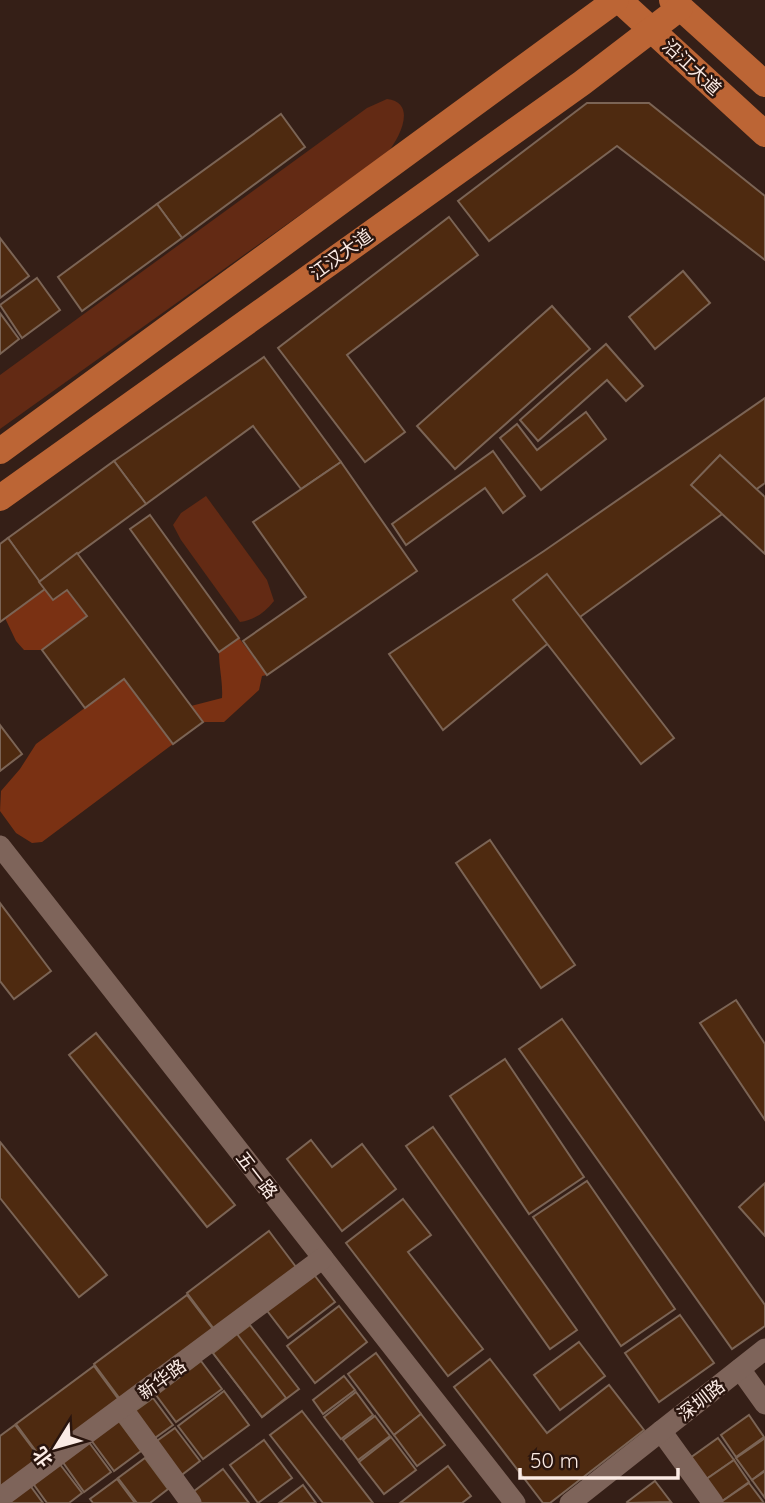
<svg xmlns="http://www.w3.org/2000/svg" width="765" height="1503" viewBox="0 0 765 1503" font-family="Quicksand,'Noto Sans SC',sans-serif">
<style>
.green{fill:#632a14}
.forest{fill:#7a3113}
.building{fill:#4e2a10;stroke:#7b6455;stroke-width:2}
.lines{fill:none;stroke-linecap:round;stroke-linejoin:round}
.minor{stroke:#7e645a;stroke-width:21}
.major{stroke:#bc6535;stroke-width:26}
.labels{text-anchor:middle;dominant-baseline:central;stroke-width:5;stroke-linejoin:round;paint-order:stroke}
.street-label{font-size:18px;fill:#fbebe5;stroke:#2a150e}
</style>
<rect width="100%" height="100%" fill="#351f17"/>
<g class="green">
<path d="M 387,99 C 418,103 399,138 388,152 L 0,429 L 0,375 L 367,108 Z"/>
<path d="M 206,496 L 267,580 L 274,601 C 265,612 255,620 240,622 L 181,540 L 173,525 L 181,513 Z"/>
</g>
<g class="forest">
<polygon points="45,589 53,600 67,590 87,616 42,650 24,650 16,641 5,618"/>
<path d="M 239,638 L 267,675 L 262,676 L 259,690 L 224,722 L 203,722 L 191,706 L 222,698 C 223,682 219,668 219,652 Z"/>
<polygon points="124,679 173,744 42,842 32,843 16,833 0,811 1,791 20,769 36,744"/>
</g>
<g class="building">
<polygon points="587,103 649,103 765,196 765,260 617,146 489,241 458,201"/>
<polygon points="281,114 305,147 182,238 157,204"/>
<polygon points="157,204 182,238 82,311 58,277"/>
<polygon points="449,217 478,255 347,355 405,432 365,462 278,348"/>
<polygon points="0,238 29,276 0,298"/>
<polygon points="683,271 710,303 655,349 629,317"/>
<polygon points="37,278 60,310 22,338 0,305"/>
<polygon points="552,306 590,349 455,469 417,426"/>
<polygon points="0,313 19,339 0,354"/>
<polygon points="606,344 643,386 626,401 607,380 538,441 520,420"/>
<polygon points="264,357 341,462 301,489 253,426 146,504 114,461"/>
<polygon points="765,398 765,483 580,617 443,730 389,654 544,551"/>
<polygon points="586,412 606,439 541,490 500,438 517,424 537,450"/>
<polygon points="493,451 525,496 503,513 485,488 406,545 392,524"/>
<polygon points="720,455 765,497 765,554 691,485"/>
<polygon points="114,461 146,504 39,582 8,538"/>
<polygon points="341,462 417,571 267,675 243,641 306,597 253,522"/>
<polygon points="150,515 239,638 219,652 130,529"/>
<polygon points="8,538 45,589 0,622 0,544"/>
<polygon points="77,553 203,722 173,744 124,679 85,708 42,650 87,616 67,590 53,600 39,582"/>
<polygon points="547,574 674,738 641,764 513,600"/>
<polygon points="0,725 22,754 0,771"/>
<polygon points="490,840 575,965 541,988 456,863"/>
<polygon points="0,903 51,971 14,999 0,981"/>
<polygon points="736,1000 765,1044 765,1120 700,1023"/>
<polygon points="562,1019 765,1305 765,1326 732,1349 519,1049"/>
<polygon points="96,1033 235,1205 207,1227 69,1055"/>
<polygon points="505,1059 584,1177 529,1214 450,1096"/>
<polygon points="433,1127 577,1330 550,1349 406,1146"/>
<polygon points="311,1140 332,1167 362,1144 396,1189 342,1231 287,1159"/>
<polygon points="0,1142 107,1275 79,1297 0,1198"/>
<polygon points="587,1181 675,1309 621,1346 533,1217"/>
<polygon points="765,1183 765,1236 739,1207"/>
<polygon points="403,1199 431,1235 408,1252 483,1349 448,1376 346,1243"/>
<polygon points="269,1231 299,1271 217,1333 187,1293"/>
<polygon points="312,1272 335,1302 288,1338 265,1308"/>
<polygon points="187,1295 216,1333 123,1403 94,1364"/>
<polygon points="339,1306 367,1342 315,1383 287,1346"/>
<polygon points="680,1315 714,1363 659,1402 625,1353"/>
<polygon points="250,1325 299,1389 262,1417 213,1353"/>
<polygon points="237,1334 286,1398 262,1417 213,1353"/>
<polygon points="579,1342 605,1376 560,1410 534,1375"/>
<polygon points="376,1353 421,1414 394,1435 348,1374"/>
<polygon points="490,1359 547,1433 609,1385 644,1430 550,1503 543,1503 454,1387"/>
<polygon points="201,1361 222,1389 176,1422 156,1395"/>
<polygon points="94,1366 122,1404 44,1462 16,1424"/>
<polygon points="344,1376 355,1390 323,1414 313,1400"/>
<polygon points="224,1391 249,1425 203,1459 178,1426"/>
<polygon points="356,1392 373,1415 341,1439 324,1417"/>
<polygon points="153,1398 173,1425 152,1440 132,1413"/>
<polygon points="302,1411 373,1503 323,1503 270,1435"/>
<polygon points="421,1414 445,1445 417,1466 394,1435"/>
<polygon points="749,1415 764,1437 736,1457 721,1435"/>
<polygon points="375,1416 390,1436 358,1460 343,1440"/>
<polygon points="118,1420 141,1451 114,1471 91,1440"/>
<polygon points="15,1425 43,1462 0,1494 0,1436"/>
<polygon points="175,1428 200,1461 179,1477 154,1443"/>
<polygon points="391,1437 416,1470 384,1494 359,1462"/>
<polygon points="718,1438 734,1460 705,1480 690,1458"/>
<polygon points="765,1438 765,1470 752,1480 736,1458"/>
<polygon points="264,1440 292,1478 258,1503 230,1465"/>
<polygon points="88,1441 111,1472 84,1492 62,1461"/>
<polygon points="145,1458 168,1489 150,1503 137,1503 118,1478"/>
<polygon points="734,1460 749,1482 721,1502 705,1480"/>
<polygon points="59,1463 82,1493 69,1503 47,1503 32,1482"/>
<polygon points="448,1466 471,1496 462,1503 400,1503"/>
<polygon points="223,1469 249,1503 201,1503 193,1492"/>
<polygon points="765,1471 765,1498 752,1480"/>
<polygon points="117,1479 135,1503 93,1503 90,1499"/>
<polygon points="655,1481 671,1502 628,1503 627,1502"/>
<polygon points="749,1483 764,1503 721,1503 721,1502"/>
<polygon points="29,1484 43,1503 3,1503"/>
<polygon points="303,1485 316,1503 279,1503"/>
</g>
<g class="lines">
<g class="minor">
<polyline points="0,846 515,1503"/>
<polyline points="740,1369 765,1404"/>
<polyline points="122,1408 191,1503"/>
<polyline points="661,1431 713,1503"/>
<polyline points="0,1498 323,1258"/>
<polyline points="570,1503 765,1349"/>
</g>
<g class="major">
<polyline points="619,0 765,134"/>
<polyline points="672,0 765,84"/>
<polyline points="0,451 616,0"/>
<polyline points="0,498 582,83 680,8"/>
</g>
</g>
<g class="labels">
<g class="street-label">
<text transform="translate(692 67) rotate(43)">沿江大道</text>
<text transform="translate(341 254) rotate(-36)">江汉大道</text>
<text transform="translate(257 1175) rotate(52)">五一路</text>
<text transform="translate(162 1379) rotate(-36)">新华路</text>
<text transform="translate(701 1400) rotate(-38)">深圳路</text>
</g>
</g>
<g transform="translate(56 1447) rotate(233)" stroke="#2a150e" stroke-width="5" paint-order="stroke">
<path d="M0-5L12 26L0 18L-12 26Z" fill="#fbebe5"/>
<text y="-10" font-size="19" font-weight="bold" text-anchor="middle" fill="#fbebe5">北</text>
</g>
<path d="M520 1468v10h158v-10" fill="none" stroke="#fbebe5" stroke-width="3.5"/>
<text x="530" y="1468" font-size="21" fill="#fbebe5" stroke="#2a150e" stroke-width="5" paint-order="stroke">50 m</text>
</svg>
